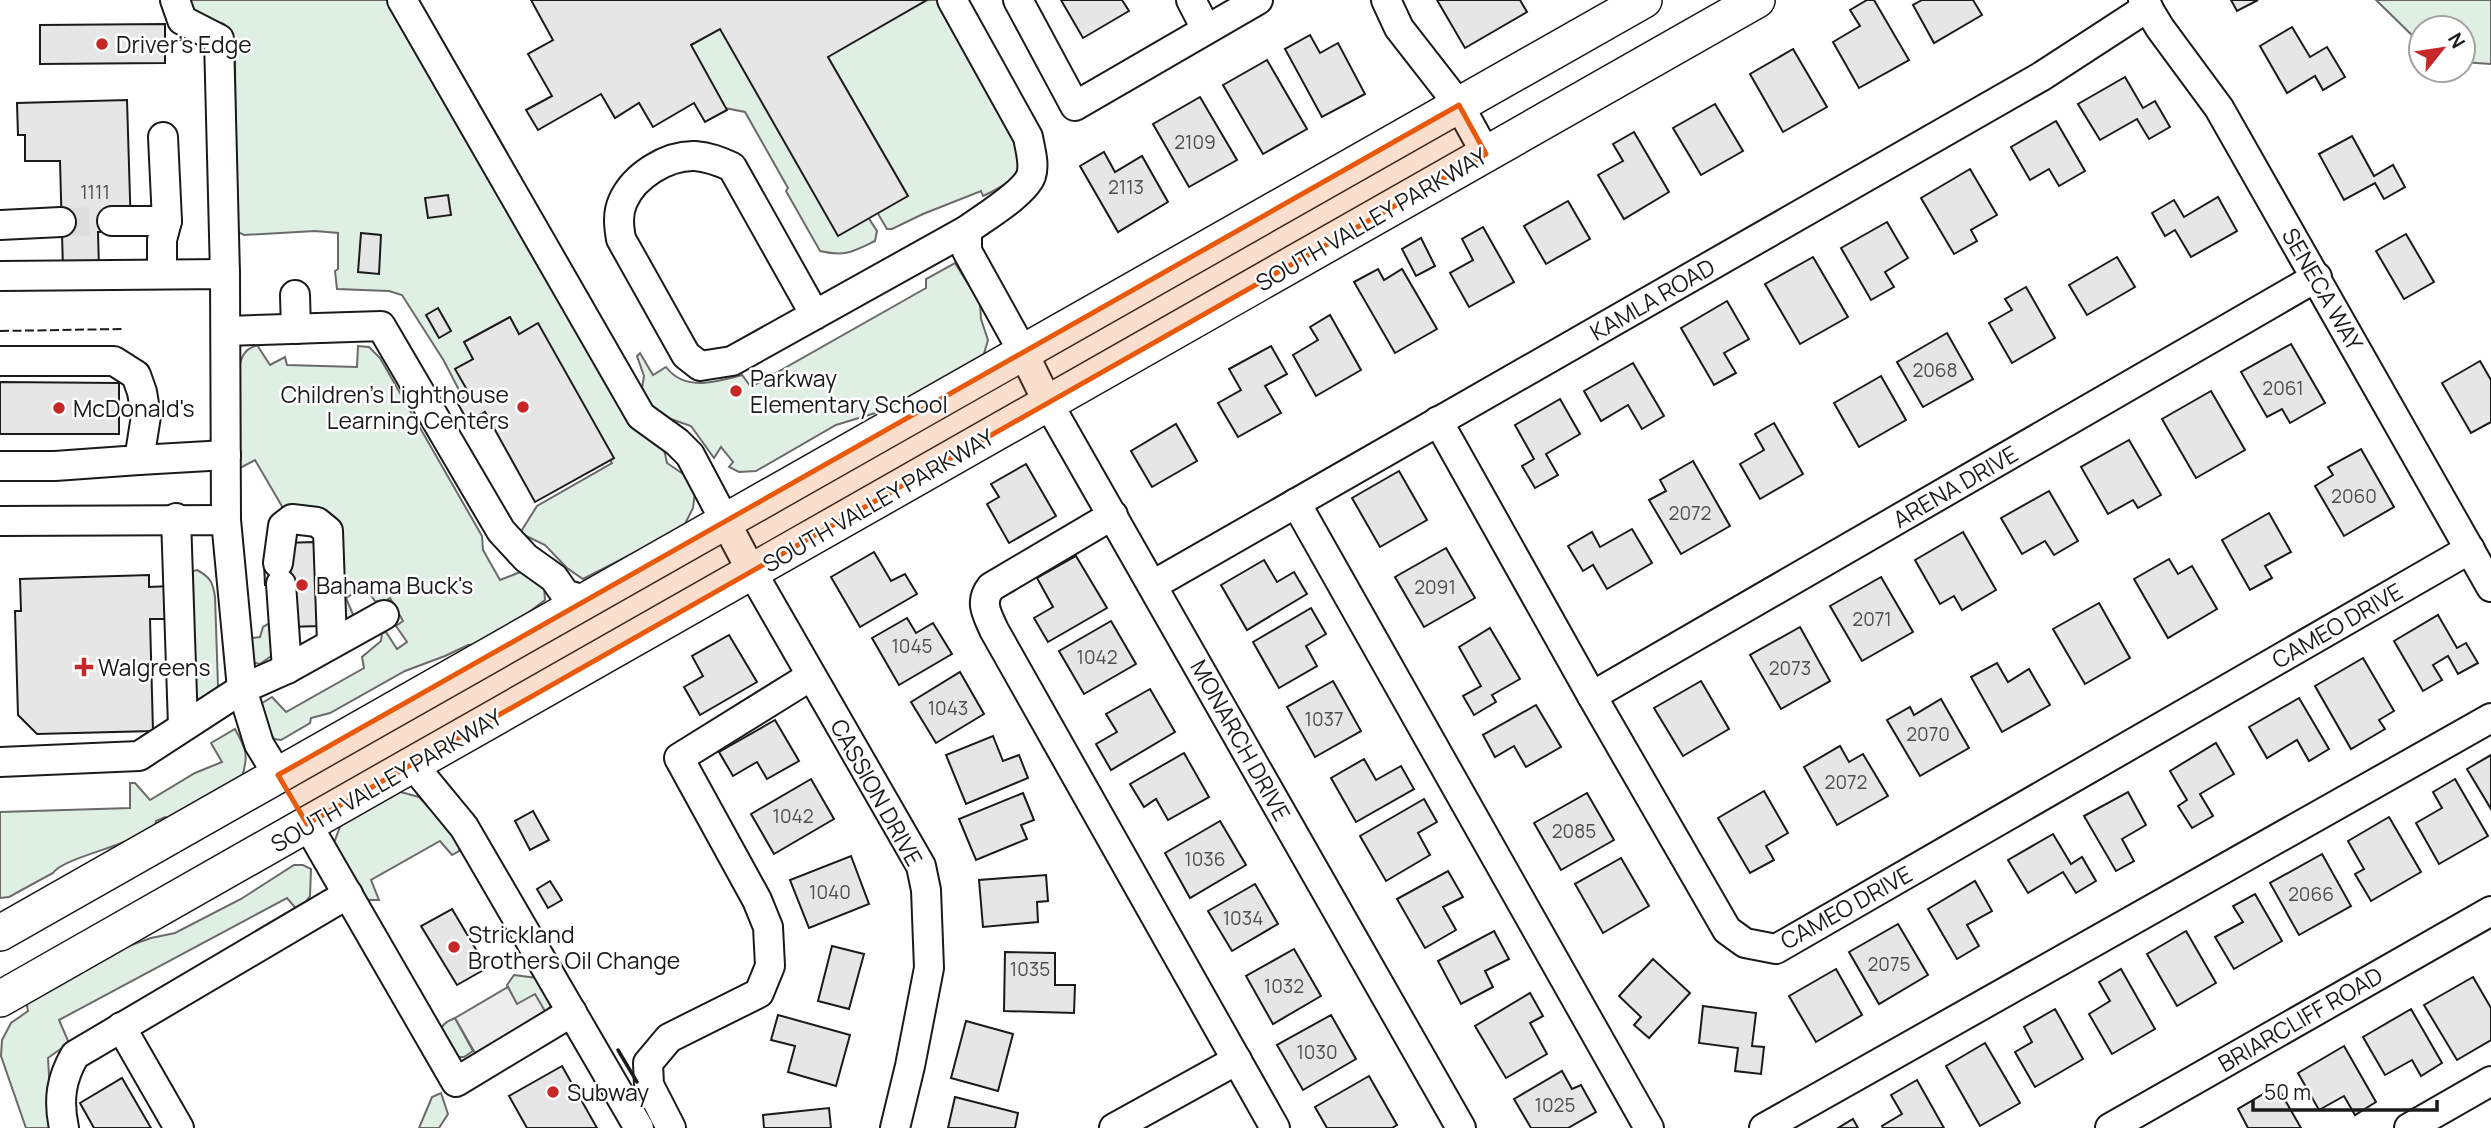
<svg xmlns="http://www.w3.org/2000/svg" width="2491" height="1128" viewBox="0 0 2491 1128" font-family="Manrope,sans-serif">
<style>
.green{fill:#e0efe3;stroke:#6a6a6a;stroke-width:2}
.parking{fill:#ededed;stroke:#6a6a6a;stroke-width:2}
.building{fill:#e6e6e6;stroke:#1a1a1a;stroke-width:2}
.lines{fill:none;stroke-linecap:round;stroke-linejoin:round}
.minor-tunnel{stroke:#ddd;stroke-width:28;stroke-dasharray:28 14;stroke-linecap:butt}
.minor-casing{stroke:#1a1a1a;stroke-width:32}
.major-casing{stroke:#1a1a1a;stroke-width:38}
.minor{stroke:#fff;stroke-width:28}
.major{stroke:#fff;stroke-width:35}
.fence{stroke:#1a1a1a;stroke-width:2;stroke-dasharray:9 3.5;stroke-linecap:butt}
.wall{stroke:#1a1a1a;stroke-width:3.5}
.marked{fill:#e8590c;fill-opacity:0.2;stroke:#e8590c;stroke-width:5;stroke-linejoin:round}
.poi-dot{fill:#c62828;stroke:#fff;stroke-width:2.5}
.labels{text-anchor:middle;dominant-baseline:central;stroke-width:5;stroke-linejoin:round;paint-order:stroke}
.number-label{font-size:19px;fill:#4d4d4d}
.poi-label{font-size:23px;fill:#1a1a1a;stroke:#fff;text-anchor:start}
.street-label{font-size:23px;fill:#1a1a1a;stroke:#fff}
</style>
<rect width="100%" height="100%" fill="#fff"/>
<g class="green">
<polygon points="184,0 391,0 664,449 667,463 692,480 695,492 693,508 683,528 583,579 567,568 545,545 520,533 537,506 612,463 540,333 461,394 444,361 402,295 389,291 337,289 335,271 338,269 338,233 315,231 244,235 236,231 235,54 232,38 224,24 202,17"/>
<path d="M 924,0 L 937,0 L 1015,136 C 1028,171 1014,182 983,196 L 981,191 L 923,214 L 892,229 L 887,229 L 877,212 L 868,217 L 877,231 L 875,241 C 852,252 845,257 820,251 L 786,191 L 788,188 L 745,112 L 720,107 L 685,46 L 722,24 L 824,55 Z"/>
<polygon points="2376,0 2491,0 2491,64 2463,62 2463,28 2421,28 2421,44"/>
<path d="M 955,263 L 980,303 L 981,319 L 988,340 L 983,357 L 918,394 L 885,410 L 836,425 L 756,471 L 739,472 L 729,467 L 733,462 L 721,447 L 714,458 L 691,426 L 668,418 L 650,406 L 642,388 L 644,376 L 637,356 L 640,353 L 653,375 L 666,367 C 685,392 716,382 742,375 L 751,387 L 926,288 L 926,279 Z"/>
<path d="M 257,345 L 270,365 L 285,357 L 287,365 L 357,367 L 358,346 L 369,347 L 380,358 L 482,536 L 483,550 L 500,580 L 523,571 L 544,587 L 545,600 L 508,628 L 481,644 L 468,645 L 445,656 L 405,671 L 330,713 L 311,718 L 310,723 L 281,740 L 274,739 L 259,714 L 259,705 L 272,697 L 286,712 L 364,668 L 362,657 L 381,641 L 382,633 L 386,632 L 397,649 L 407,642 L 396,626 L 403,621 L 390,598 L 384,602 L 375,601 L 365,587 L 346,598 L 354,617 L 348,619 L 343,615 L 329,515 L 314,507 L 283,508 L 255,460 L 240,468 C 239,443 231,374 244,354 C 247,349 252,347 257,345 Z"/>
<path d="M 197,570 C 210,577 213,582 215,597 L 218,686 L 215,696 L 203,705 L 194,699 L 193,571 Z"/>
<polygon points="280,617 274,654 260,664 251,662 244,639 260,637 263,627"/>
<path d="M 235,729 C 246,749 249,754 242,777 L 169,819 L 165,817 L 156,821 L 155,828 C 145,833 135,838 124,842 C 109,849 60,861 53,873 L 9,897 L 0,898 L 0,812 L 130,808 L 130,783 L 135,783 L 150,800 L 195,773 L 222,762 L 211,743 Z"/>
<polygon points="397,791 419,797 450,830 460,846 459,851 452,855 440,841 371,880 379,900 365,900 334,843 341,824"/>
<polygon points="294,865 303,865 311,869 310,896 299,912 287,898 59,1020 69,1043 48,1058 52,1128 26,1128 1,1056 2,1040 11,1023 28,1011 26,1001 117,950 151,938 175,933 241,899"/>
<polygon points="514,975 537,978 553,1002 546,1013 516,1004 507,985"/>
<path d="M 455,1018 L 473,1051 L 464,1057 L 455,1057 C 444,1040 429,1028 455,1018 Z"/>
<polygon points="441,1093 448,1114 439,1128 419,1128 432,1097"/>
</g>
<polygon class="parking" points="508,987 517,1004 535,994 546,1013 475,1053 455,1018"/>
<g class="building">
<polygon points="531,0 927,0 828,57 908,196 838,236 720,29 691,45 727,110 705,122 694,103 653,127 639,103 615,118 601,94 538,130 526,110 552,96 528,54 553,40"/>
<polygon points="1061,0 1122,0 1129,11 1083,38"/>
<polygon points="1437,0 1520,0 1527,12 1465,48"/>
<polygon points="1867,0 1874,0 1909,60 1859,88 1833,42 1860,26 1850,10"/>
<polygon points="1922,0 1973,0 1982,15 1934,43 1913,5"/>
<polygon points="2231,0 2258,0 2237,11"/>
<polygon points="165,24 165,63 40,64 40,25"/>
<polygon points="2292,27 2310,57 2327,47 2345,77 2323,90 2315,76 2287,93 2260,46"/>
<polygon points="1310,35 1320,53 1338,43 1365,94 1322,117 1285,49"/>
<polygon points="1793,49 1827,107 1783,132 1750,74"/>
<polygon points="1267,60 1307,129 1263,154 1223,85"/>
<polygon points="2125,77 2143,108 2155,101 2170,127 2149,139 2137,119 2100,140 2078,104"/>
<polygon points="1200,97 1237,160 1189,187 1153,124"/>
<polygon points="127,100 131,231 98,232 99,269 63,270 60,161 25,161 25,135 18,135 17,103"/>
<polygon points="1715,104 1743,151 1701,175 1673,128"/>
<polygon points="2056,121 2085,171 2059,186 2049,169 2030,180 2011,147"/>
<polygon points="1634,132 1669,192 1624,219 1598,175 1623,161 1613,144"/>
<polygon points="2352,136 2374,176 2393,165 2405,187 2384,199 2375,183 2344,200 2319,154"/>
<polygon points="1104,152 1115,172 1142,156 1168,202 1118,232 1080,166"/>
<polygon points="1970,169 1997,215 1971,230 1977,241 1954,254 1921,198"/>
<polygon points="448,195 451,215 428,218 425,198"/>
<polygon points="2218,197 2237,231 2191,257 2175,230 2165,236 2152,213 2174,200 2184,217"/>
<polygon points="1568,201 1590,239 1546,264 1524,226"/>
<polygon points="1887,222 1908,258 1885,272 1894,287 1871,300 1841,248"/>
<polygon points="1483,227 1514,282 1469,307 1450,273 1473,260 1462,239"/>
<polygon points="361,233 381,235 379,274 358,272"/>
<polygon points="2406,234 2434,282 2404,299 2376,251"/>
<polygon points="1421,238 1435,266 1416,276 1402,249"/>
<polygon points="1813,257 1848,317 1800,344 1765,284"/>
<polygon points="2117,257 2135,287 2087,315 2069,285"/>
<polygon points="1378,269 1384,280 1402,269 1437,329 1395,353 1354,282"/>
<polygon points="2026,287 2055,338 2012,363 1989,323 2012,310 2005,299"/>
<polygon points="1727,301 1749,339 1724,353 1736,373 1714,385 1681,328"/>
<polygon points="438,308 451,331 439,338 426,315"/>
<polygon points="1330,315 1361,370 1316,396 1293,355 1318,340 1310,327"/>
<polygon points="510,317 519,334 538,323 614,458 535,502 485,412 468,422 457,402 470,395 455,369 473,359 464,342"/>
<polygon points="1947,333 1973,379 1923,407 1897,362"/>
<polygon points="2291,344 2325,403 2290,423 2282,409 2267,417 2241,372"/>
<polygon points="1271,346 1287,374 1265,386 1281,413 1238,437 1218,403 1241,390 1229,369"/>
<polygon points="2480,361 2491,380 2491,422 2471,433 2442,383"/>
<polygon points="1633,363 1664,416 1642,429 1628,405 1601,421 1584,391"/>
<polygon points="1881,376 1906,420 1859,447 1834,403"/>
<polygon points="0,382 119,383 119,434 0,434"/>
<polygon points="2211,391 2245,450 2196,478 2162,419"/>
<polygon points="1560,399 1580,434 1546,454 1558,475 1535,488 1522,466 1534,459 1515,425"/>
<polygon points="1774,423 1803,474 1760,499 1740,464 1764,450 1755,434"/>
<polygon points="1176,424 1197,461 1152,487 1131,451"/>
<polygon points="2129,440 2161,495 2138,508 2133,500 2108,514 2081,467"/>
<polygon points="2361,449 2394,507 2344,536 2315,486 2333,475 2328,467"/>
<polygon points="1693,461 1730,526 1681,554 1649,500 1666,491 1660,480"/>
<polygon points="1026,464 1056,516 1009,543 987,504 999,497 991,484"/>
<polygon points="1399,471 1427,520 1380,547 1352,498"/>
<polygon points="2049,491 2078,541 2054,555 2045,541 2022,554 2001,518"/>
<polygon points="2269,513 2291,552 2265,566 2272,578 2250,590 2222,540"/>
<polygon points="1632,529 1652,563 1607,589 1593,565 1583,571 1568,546 1592,532 1600,547"/>
<polygon points="1963,532 1996,590 1962,610 1954,596 1940,604 1915,560"/>
<polygon points="315,542 320,626 288,627 286,584 265,585 264,564 284,563 283,543"/>
<polygon points="1446,548 1475,598 1424,627 1395,577"/>
<polygon points="874,552 891,581 905,574 917,594 860,627 831,577"/>
<polygon points="1076,556 1107,608 1048,642 1034,618 1053,607 1037,578"/>
<polygon points="2169,559 2178,574 2192,566 2217,609 2168,638 2134,579"/>
<polygon points="1264,560 1277,582 1294,572 1307,594 1247,630 1221,585"/>
<polygon points="149,575 149,587 170,586 171,619 150,619 153,731 37,734 18,715 15,611 21,611 20,579"/>
<polygon points="1881,577 1913,632 1862,661 1830,606"/>
<polygon points="2099,603 2130,658 2085,684 2053,629"/>
<polygon points="1311,608 1326,634 1306,646 1317,666 1279,688 1253,642"/>
<polygon points="2438,615 2457,648 2466,643 2478,663 2458,674 2448,656 2433,665 2442,680 2423,691 2394,641"/>
<polygon points="907,618 916,633 933,623 952,654 899,685 872,638"/>
<polygon points="1111,621 1136,664 1084,694 1059,651"/>
<polygon points="1800,627 1830,681 1781,709 1750,655"/>
<polygon points="1490,628 1520,679 1492,695 1496,702 1474,715 1463,696 1481,686 1459,647"/>
<polygon points="729,635 757,682 700,715 684,687 703,676 692,656"/>
<polygon points="2363,658 2394,711 2379,720 2385,729 2351,749 2315,686"/>
<polygon points="1997,663 2008,682 2029,669 2050,705 2002,732 1971,677"/>
<polygon points="960,672 984,714 936,743 911,702"/>
<polygon points="1333,681 1361,731 1315,757 1287,707"/>
<polygon points="1701,681 1729,729 1683,756 1654,708"/>
<polygon points="1150,689 1175,732 1111,770 1096,744 1117,732 1106,714"/>
<polygon points="2299,698 2329,749 2309,761 2297,740 2267,758 2249,727"/>
<polygon points="1941,699 1969,748 1920,776 1887,720 1910,707 1914,715"/>
<polygon points="1536,705 1561,747 1526,767 1514,746 1495,757 1483,735"/>
<polygon points="775,720 799,761 767,779 757,762 733,776 719,752"/>
<polygon points="993,736 1003,761 1019,755 1028,778 966,804 946,755"/>
<polygon points="2216,743 2234,774 2200,794 2213,816 2192,828 2178,806 2187,800 2170,771"/>
<polygon points="1840,746 1849,762 1863,754 1888,796 1837,825 1804,767"/>
<polygon points="1184,753 1209,797 1168,820 1156,799 1144,807 1130,784"/>
<polygon points="2491,755 2491,809 2467,769"/>
<polygon points="1364,759 1376,780 1401,766 1414,789 1356,822 1331,778"/>
<polygon points="811,779 834,819 774,854 751,814"/>
<polygon points="2455,779 2488,836 2439,864 2416,823 2442,808 2433,792"/>
<polygon points="1764,791 1788,833 1766,846 1774,860 1750,873 1718,818"/>
<polygon points="2128,792 2146,825 2122,839 2134,861 2116,871 2084,816"/>
<polygon points="1023,793 1034,820 1021,825 1027,839 976,860 959,819"/>
<polygon points="1587,793 1614,840 1561,870 1534,823"/>
<polygon points="1424,799 1437,822 1418,833 1430,855 1386,881 1360,836"/>
<polygon points="533,811 549,840 530,850 515,821"/>
<polygon points="2389,817 2421,872 2371,901 2355,874 2364,869 2348,841"/>
<polygon points="1220,821 1246,865 1190,898 1165,853"/>
<polygon points="2053,834 2071,864 2082,857 2096,881 2076,893 2063,872 2028,893 2008,860"/>
<polygon points="2322,854 2351,906 2299,935 2270,883"/>
<polygon points="851,856 869,904 809,928 790,880"/>
<polygon points="1621,858 1649,906 1603,933 1575,884"/>
<polygon points="1448,871 1463,897 1443,907 1456,930 1425,948 1397,899"/>
<polygon points="1046,875 1048,901 1037,902 1038,922 983,927 979,880"/>
<polygon points="550,881 562,900 548,908 537,889"/>
<polygon points="1975,881 1992,911 1967,925 1979,946 1957,959 1928,909"/>
<polygon points="1255,884 1278,924 1232,951 1208,911"/>
<polygon points="2255,894 2282,941 2234,969 2215,937 2243,922 2233,906"/>
<polygon points="452,909 487,968 457,985 421,926"/>
<polygon points="1898,924 1928,975 1879,1004 1849,952"/>
<polygon points="1494,931 1509,959 1485,971 1493,987 1461,1004 1438,961"/>
<polygon points="2186,931 2216,983 2177,1006 2147,954"/>
<polygon points="832,946 864,954 849,1009 818,1001"/>
<polygon points="1294,949 1321,996 1273,1024 1246,976"/>
<polygon points="1005,952 1055,953 1055,985 1075,985 1074,1013 1004,1011"/>
<polygon points="1653,959 1690,993 1649,1038 1634,1025 1641,1017 1619,996"/>
<polygon points="1836,969 1862,1015 1816,1042 1789,996"/>
<polygon points="2121,969 2155,1029 2112,1054 2089,1014 2110,1001 2099,982"/>
<polygon points="2473,977 2491,1008 2491,1040 2457,1060 2424,1005"/>
<polygon points="1530,993 1543,1016 1530,1023 1547,1054 1506,1078 1475,1026"/>
<polygon points="1703,1006 1756,1013 1752,1046 1764,1047 1761,1074 1735,1071 1738,1048 1699,1043"/>
<polygon points="2055,1009 2083,1059 2035,1087 2015,1052 2032,1042 2024,1027"/>
<polygon points="2411,1009 2442,1063 2421,1076 2412,1060 2385,1075 2363,1037"/>
<polygon points="778,1015 850,1035 836,1086 788,1072 795,1046 771,1040"/>
<polygon points="1331,1015 1356,1059 1303,1090 1277,1045"/>
<polygon points="966,1021 1013,1034 998,1091 951,1078"/>
<polygon points="1985,1043 2020,1103 1980,1126 1946,1066"/>
<polygon points="2344,1046 2376,1102 2355,1115 2344,1096 2319,1110 2298,1073"/>
<polygon points="562,1066 597,1128 527,1128 509,1096"/>
<polygon points="1562,1071 1572,1089 1581,1085 1596,1112 1568,1128 1531,1128 1514,1099"/>
<polygon points="1369,1076 1397,1125 1392,1128 1327,1128 1315,1107"/>
<polygon points="122,1078 151,1128 94,1128 80,1103"/>
<polygon points="1917,1080 1944,1128 1883,1128 1882,1126 1902,1114 1891,1095"/>
<polygon points="2277,1086 2301,1128 2248,1128 2238,1109"/>
<polygon points="955,1097 1018,1113 1015,1128 948,1128"/>
<polygon points="829,1108 831,1128 764,1128 763,1115"/>
<polygon points="1853,1119 1858,1128 1838,1128"/>
</g>
<g class="lines">
<polyline class="minor-tunnel" points="61,222 112,221"/>
<g class="minor-casing">
<g id="minor">
<polyline points="175,0 182,20 219,39 225,274"/>
<polyline points="402,0 641,416 677,442 690,455 752,572 921,866 926,890 929,968 910,1066 895,1128"/>
<path d="M 952,0 L 1028,137 C 1030,149 1035,164 1031,176 C 1024,194 983,218 967,230 L 967,251 L 1023,352 L 1048,403 L 1461,1128"/>
<polyline points="1018,0 1075,106 1258,0"/>
<polyline points="1191,0 1206,29"/>
<polyline points="1386,0 1399,28 1459,105 1486,154"/>
<polyline points="2143,0 2160,28 2219,108 2491,587"/>
<polyline points="112,221 167,221"/>
<polyline points="0,225 61,222"/>
<polyline points="162,274 162,240 167,221 163,137"/>
<polyline points="0,276 225,274 226,520"/>
<polyline points="295,295 296,329"/>
<path d="M 815,315 L 732,167 C 719,161 709,157 695,156 C 667,155 634,176 623,201 C 617,214 619,227 621,239 L 686,355 L 700,366 L 732,361 L 967,230"/>
<polyline points="227,331 381,326 501,531 526,558 554,578 565,594 584,600"/>
<polyline points="0,361 114,361 136,375 142,392 146,416 139,460 55,466 0,466"/>
<polyline points="1438,421 1592,696 1727,930 1745,943 1776,949 2470,549"/>
<polyline points="139,460 226,455"/>
<polyline points="1296,503 1649,1128"/>
<path d="M 1113,515 L 991,587 C 979,602 987,614 994,630 L 1275,1128"/>
<polyline points="176,518 183,726"/>
<polyline points="0,521 226,520 242,689 259,744 278,775"/>
<polyline points="278,563 283,526 292,519 317,522 328,531 332,642"/>
<polyline points="281,584 287,669"/>
<polyline points="1153,585 2042,76 2148,7"/>
<polyline points="1592,696 2317,277"/>
<polyline points="0,762 139,756 242,689 287,669 384,615"/>
<polyline points="413,765 464,827 639,1128"/>
<polyline points="307,824 456,1082 572,1012"/>
<polyline points="121,1027 179,1128"/>
<path d="M 64,1128 C 58,1100 61,1079 75,1055 L 348,894"/>
<polyline points="671,1128 649,1085 648,1063 669,1038 759,993 770,966 768,927 757,900 679,758 811,676"/>
<polyline points="1114,1128 1237,1060"/>
<polyline points="1764,1128 2491,718"/>
<polyline points="2110,1128 2491,911"/>
<polyline points="2409,1128 2491,1081"/>
</g>
</g>
<g class="major-casing">
<g id="major">
<polyline points="0,933 1644,0"/>
<polyline points="0,999 1757,0"/>
</g>
</g>
<use href="#minor" class="minor"/>
<use href="#major" class="major"/>
<polyline class="fence" points="0,331 122,329"/>
<polyline class="wall" points="618,1050 637,1082"/>
</g>
<path class="marked" d="M 1459,105 L 1486,154 L 307,824 L 278,775 Z"/>
<g class="poi-dot">
<circle cx="102" cy="44" r="7"/>
<circle cx="736" cy="391" r="7"/>
<circle cx="523" cy="407" r="7"/>
<circle cx="59" cy="408" r="7"/>
<circle cx="302" cy="585" r="7"/>
<path d="M80.5 656.5h7v7h7v7h-7v7h-7v-7h-7v-7h7z"/>
<circle cx="454" cy="947" r="7"/>
<circle cx="553" cy="1092" r="7"/>
</g>
<g class="labels">
<g class="number-label">
<text x="1195" y="142">2109</text>
<text x="1126" y="187">2113</text>
<text x="95" y="192">1111</text>
<text x="1935" y="370">2068</text>
<text x="2283" y="388">2061</text>
<text x="2354" y="496">2060</text>
<text x="1690" y="513">2072</text>
<text x="1435" y="587">2091</text>
<text x="1872" y="619">2071</text>
<text x="912" y="646">1045</text>
<text x="1097" y="657">1042</text>
<text x="1790" y="668">2073</text>
<text x="948" y="708">1043</text>
<text x="1324" y="719">1037</text>
<text x="1928" y="734">2070</text>
<text x="1846" y="782">2072</text>
<text x="793" y="816">1042</text>
<text x="1574" y="831">2085</text>
<text x="1205" y="859">1036</text>
<text x="830" y="892">1040</text>
<text x="2311" y="894">2066</text>
<text x="1243" y="918">1034</text>
<text x="1889" y="964">2075</text>
<text x="1030" y="969">1035</text>
<text x="1284" y="986">1032</text>
<text x="1317" y="1052">1030</text>
<text x="1555" y="1105">1025</text>
</g>
<g class="poi-label">
<text x="116" y="44">Driver's Edge</text>
<text x="750" y="378">Parkway<tspan x="750" dy="26">Elementary School</tspan></text>
<text x="509" y="394" text-anchor="end">Children's Lighthouse<tspan x="509" dy="26">Learning Centers</tspan></text>
<text x="73" y="408">McDonald's</text>
<text x="316" y="585">Bahama Buck's</text>
<text x="98" y="667">Walgreens</text>
<text x="468" y="934">Strickland<tspan x="468" dy="26">Brothers Oil Change</tspan></text>
<text x="567" y="1092">Subway</text>
</g>
<g class="street-label">
<text transform="translate(1371 219) rotate(-30)">SOUTH VALLEY PARKWAY</text>
<text transform="translate(2323 289) rotate(60)">SENECA WAY</text>
<text transform="translate(1652 299) rotate(-30)">KAMLA ROAD</text>
<text transform="translate(1955 486) rotate(-30)">ARENA DRIVE</text>
<text transform="translate(878 500) rotate(-30)">SOUTH VALLEY PARKWAY</text>
<text transform="translate(2337 625) rotate(-30)">CAMEO DRIVE</text>
<text transform="translate(1241 740) rotate(61)">MONARCH DRIVE</text>
<text transform="translate(386 780) rotate(-30)">SOUTH VALLEY PARKWAY</text>
<text transform="translate(877 792) rotate(61)">CASSION DRIVE</text>
<text transform="translate(1846 907) rotate(-29)">CAMEO DRIVE</text>
<text transform="translate(2300 1019) rotate(-30)">BRIARCLIFF ROAD</text>
</g>
</g>
<g transform="translate(2442 49) rotate(60)"><circle r="33" fill="#ffffff" stroke="#a3a3a3" stroke-width="2"/>
<path d="M0-5L12 26L0 18L-12 26Z" fill="#c62828"/>
<text y="-10" font-size="19" font-weight="bold" text-anchor="middle" fill="#1a1a1a">N</text>
</g>
<path d="M2253 1100v10h184v-10" fill="none" stroke="#1a1a1a" stroke-width="3.5"/>
<text x="2264" y="1100" font-size="21" fill="#1a1a1a" stroke="#ffffff" stroke-width="5" paint-order="stroke">50 m</text>
</svg>
